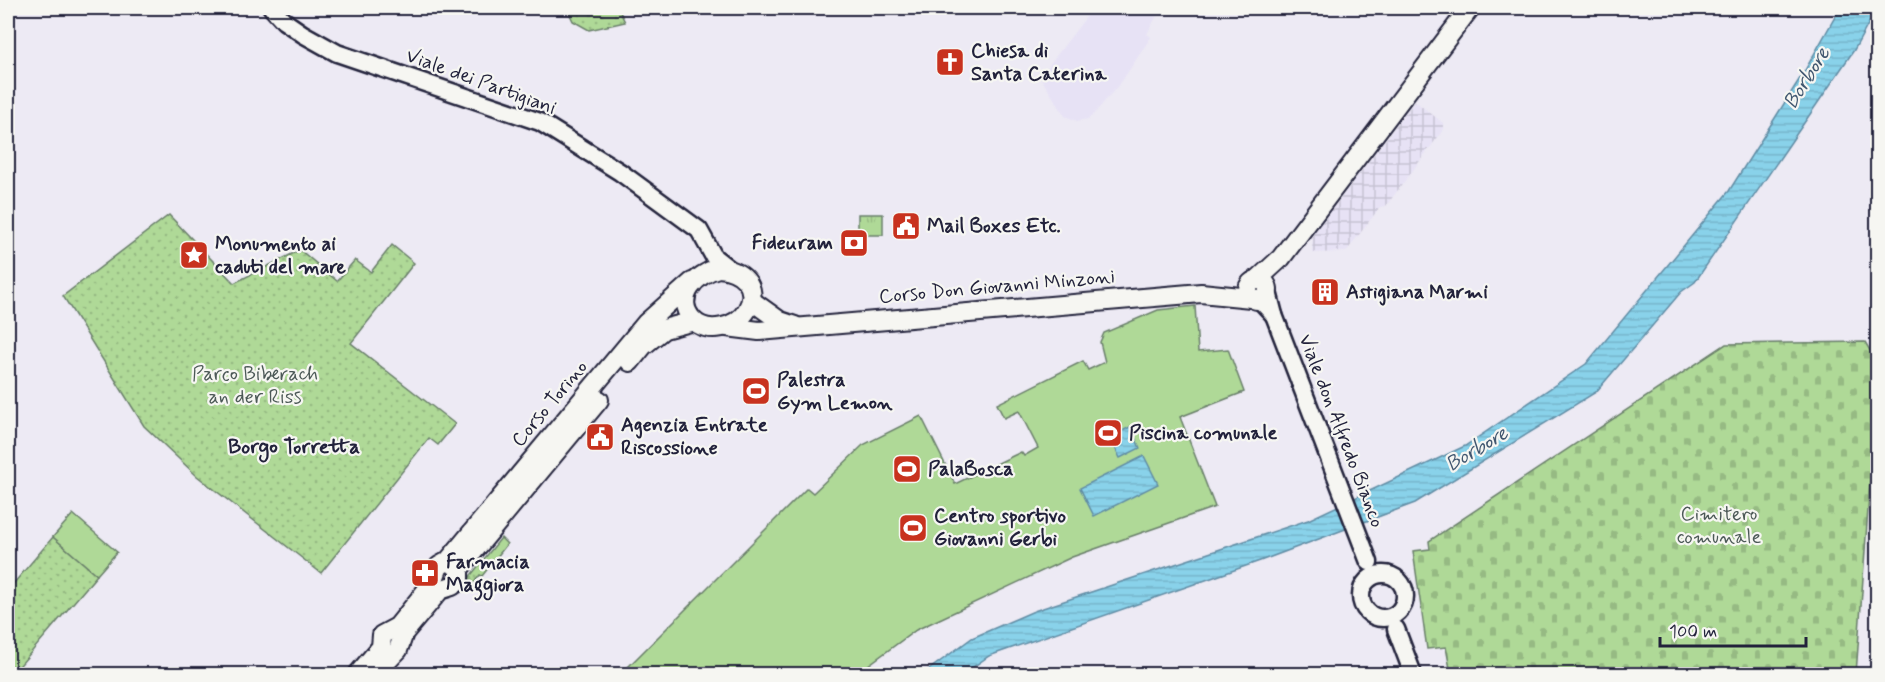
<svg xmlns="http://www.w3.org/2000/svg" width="1885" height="682" viewBox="0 0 1885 682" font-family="Mynerve,sans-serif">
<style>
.built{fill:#e7e2f5}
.industrial{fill:url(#industrial-grid)}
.grass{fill:url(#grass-tufts);stroke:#687e69;stroke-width:1.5}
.cemetery{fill:url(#cemetery-stones);stroke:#687e69;stroke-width:1.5}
.park{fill:url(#park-dots);stroke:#687e69;stroke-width:1.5}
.garden{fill:#afd997;stroke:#687e69;stroke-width:1.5}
.water{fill:url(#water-rules);stroke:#608ca4;stroke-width:1.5}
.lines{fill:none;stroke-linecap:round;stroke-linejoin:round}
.secondary-casing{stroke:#22223b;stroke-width:21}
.primary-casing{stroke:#22223b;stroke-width:22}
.secondary{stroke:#f6f6f2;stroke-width:16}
.primary{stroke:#f6f6f2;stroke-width:18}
.labels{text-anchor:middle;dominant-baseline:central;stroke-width:4.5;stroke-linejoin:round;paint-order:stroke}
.poi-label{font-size:20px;font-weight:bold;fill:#22223b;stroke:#f6f6f2;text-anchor:start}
.street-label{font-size:20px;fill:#22223b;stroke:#f6f6f2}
.park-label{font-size:20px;fill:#4c5957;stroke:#f6f6f2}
.water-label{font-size:21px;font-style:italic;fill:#415770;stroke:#f6f6f2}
.neighbourhood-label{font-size:21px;font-weight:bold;fill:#22223b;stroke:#f6f6f2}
</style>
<defs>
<pattern id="industrial-grid" width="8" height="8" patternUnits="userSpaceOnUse" patternTransform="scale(1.5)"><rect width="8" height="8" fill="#e7e2f5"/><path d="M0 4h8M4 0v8" fill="none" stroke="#c6c2d3"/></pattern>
<pattern id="grass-tufts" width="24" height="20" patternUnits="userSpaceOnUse" patternTransform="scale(1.5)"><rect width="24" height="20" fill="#afd997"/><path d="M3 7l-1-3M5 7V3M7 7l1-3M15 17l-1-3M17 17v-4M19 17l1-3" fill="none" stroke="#96ba83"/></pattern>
<pattern id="cemetery-stones" width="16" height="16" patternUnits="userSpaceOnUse" patternTransform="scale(1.5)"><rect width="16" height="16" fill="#afd997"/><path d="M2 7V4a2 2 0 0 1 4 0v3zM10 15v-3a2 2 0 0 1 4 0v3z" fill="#96ba83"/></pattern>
<pattern id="park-dots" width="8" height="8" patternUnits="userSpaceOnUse" patternTransform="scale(1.5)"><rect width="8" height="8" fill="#afd997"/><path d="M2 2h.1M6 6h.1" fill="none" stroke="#96ba83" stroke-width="1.8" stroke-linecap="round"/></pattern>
<pattern id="water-rules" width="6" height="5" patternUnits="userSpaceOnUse" patternTransform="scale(1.5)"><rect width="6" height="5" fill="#89d2ea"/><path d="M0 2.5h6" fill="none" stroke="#76b4ca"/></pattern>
</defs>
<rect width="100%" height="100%" fill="#edeaf4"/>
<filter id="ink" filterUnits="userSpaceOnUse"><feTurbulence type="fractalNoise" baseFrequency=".0167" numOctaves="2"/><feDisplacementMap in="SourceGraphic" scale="12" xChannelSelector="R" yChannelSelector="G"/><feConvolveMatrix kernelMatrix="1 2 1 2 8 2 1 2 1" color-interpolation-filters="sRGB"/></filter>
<g filter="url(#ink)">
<polygon class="built" points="1093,8 1161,8 1147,34 1151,37 1122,81 1093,115 1088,119 1077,121 1065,116 1040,77"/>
<polygon class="industrial" points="1415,101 1443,123 1444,129 1386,206 1380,207 1346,252 1312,253 1313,235"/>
<g class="grass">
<rect x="858" y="214" width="25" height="21"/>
<polygon points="501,538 507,544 482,576 480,575 468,591 466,589 471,575"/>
</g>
<polygon class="cemetery" points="1865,342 1877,362 1878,372 1856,674 1451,674 1446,647 1427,649 1413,551 1430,549 1429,541 1726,344"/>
<g class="park">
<polygon points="567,8 618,8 625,22 589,30 573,21"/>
<polygon points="169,215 234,283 300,250 337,281 355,260 371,272 392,245 414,263 351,343 455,424 438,445 429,438 321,573 197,476 144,426 63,296"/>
<polygon points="53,537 97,575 16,670 8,662 8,590"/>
</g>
<g class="garden">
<polygon points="1195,306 1198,352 1228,349 1244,392 1180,417 1215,507 1072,557 916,630 856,674 622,673 807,488 813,493 863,445 921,416 955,484 1021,452 1024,456 1038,448 1019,411 1004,418 997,404 1083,361 1088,370 1105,362 1100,342 1104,333 1158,310"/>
<polygon points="73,514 117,552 97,575 53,537"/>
</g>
<g class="water">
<polygon points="1840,8 1877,8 1854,50 1695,282 1681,292 1596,392 1415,503 1260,561 989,656 963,674 923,674 972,638 1034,611 1308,520 1465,446 1586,364 1729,191 1804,72"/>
<polygon points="1130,427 1140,448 1120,458 1110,437"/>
<polygon points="1144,456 1158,484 1094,516 1080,488"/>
</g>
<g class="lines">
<g class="secondary-casing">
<g id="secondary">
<polyline points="272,8 284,21 303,34 337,53 540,122 620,172 699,230 714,257 728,268"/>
<polyline points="1260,300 1274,315 1268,292"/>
<polyline points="1274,315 1369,562"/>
<circle cx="1383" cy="596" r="22"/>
<polyline points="1396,629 1413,674"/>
</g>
</g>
<g class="primary-casing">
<g id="primary">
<path d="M 718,268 C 740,269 761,286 747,310 C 737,327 707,336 692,319 C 673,297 697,274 718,268 Z"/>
<polyline points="1257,280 1281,258 1470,8"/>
<circle cx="1258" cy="290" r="10"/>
<polyline points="752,301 780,321 795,326"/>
<polyline points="727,327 759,331 1201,293 1251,298"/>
<polyline points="630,362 643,346 664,329 694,321"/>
<polyline points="459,569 599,400"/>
<polyline points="358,674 381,647 382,635 397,627 433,582 439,566 448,561 646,323 692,282"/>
<polyline points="375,674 398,650 404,633 440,590 452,586 459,581 459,569 452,563"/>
</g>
</g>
<use href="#secondary" class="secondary"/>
<use href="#primary" class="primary"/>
</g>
</g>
<defs>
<g id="church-square" transform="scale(1.5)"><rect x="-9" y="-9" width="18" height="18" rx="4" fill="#c8321e" stroke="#f6f6f2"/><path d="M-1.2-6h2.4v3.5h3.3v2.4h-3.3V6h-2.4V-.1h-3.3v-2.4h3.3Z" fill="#fff"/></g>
<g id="civic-square" transform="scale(1.5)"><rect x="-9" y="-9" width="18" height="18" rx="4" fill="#c8321e" stroke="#f6f6f2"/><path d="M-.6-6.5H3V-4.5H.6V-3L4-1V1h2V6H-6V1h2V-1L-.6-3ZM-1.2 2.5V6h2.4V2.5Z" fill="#fff"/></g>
<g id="bank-square" transform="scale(1.5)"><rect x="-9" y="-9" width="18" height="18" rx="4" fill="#c8321e" stroke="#f6f6f2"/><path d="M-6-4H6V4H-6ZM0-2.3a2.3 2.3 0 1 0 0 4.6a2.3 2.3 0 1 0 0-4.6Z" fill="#fff"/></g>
<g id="sight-square" transform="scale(1.5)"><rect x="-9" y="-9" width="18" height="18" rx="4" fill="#c8321e" stroke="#f6f6f2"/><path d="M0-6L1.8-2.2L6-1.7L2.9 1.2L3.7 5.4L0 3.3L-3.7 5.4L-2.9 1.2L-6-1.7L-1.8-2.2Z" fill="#fff"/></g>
<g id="building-square" transform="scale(1.5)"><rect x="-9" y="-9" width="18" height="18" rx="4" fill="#c8321e" stroke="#f6f6f2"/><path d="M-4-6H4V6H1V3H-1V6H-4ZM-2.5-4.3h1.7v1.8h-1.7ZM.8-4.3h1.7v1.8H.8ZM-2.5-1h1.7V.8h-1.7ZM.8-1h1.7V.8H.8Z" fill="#fff"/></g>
<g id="stadium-square" transform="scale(1.5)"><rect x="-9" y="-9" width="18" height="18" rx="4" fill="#c8321e" stroke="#f6f6f2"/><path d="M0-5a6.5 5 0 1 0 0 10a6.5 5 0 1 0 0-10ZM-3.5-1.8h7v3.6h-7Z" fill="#fff"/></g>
<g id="pharmacy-square" transform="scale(1.5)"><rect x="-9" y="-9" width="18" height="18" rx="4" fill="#c8321e" stroke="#f6f6f2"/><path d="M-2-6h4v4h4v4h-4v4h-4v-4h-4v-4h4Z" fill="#fff"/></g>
</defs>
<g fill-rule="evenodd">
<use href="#church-square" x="950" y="62"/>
<use href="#civic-square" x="906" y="226"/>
<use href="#bank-square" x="854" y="243"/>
<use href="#sight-square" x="194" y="255"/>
<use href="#building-square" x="1325" y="292"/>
<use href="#stadium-square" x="756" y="391"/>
<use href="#stadium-square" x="1108" y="433"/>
<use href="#civic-square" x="600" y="437"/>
<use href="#stadium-square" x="907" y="469"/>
<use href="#stadium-square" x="913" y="528"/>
<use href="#pharmacy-square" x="425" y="573"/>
</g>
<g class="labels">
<g class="poi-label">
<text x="971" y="51">Chiesa di<tspan x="971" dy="23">Santa Caterina</tspan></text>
<text x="927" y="226">Mail Boxes Etc.</text>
<text x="833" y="243" text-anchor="end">Fideuram</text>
<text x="215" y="244">Monumento ai<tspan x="215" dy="23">caduti del mare</tspan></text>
<text x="1346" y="292">Astigiana Marmi</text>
<text x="777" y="380">Palestra<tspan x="777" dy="23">Gym Lemon</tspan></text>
<text x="621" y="425">Agenzia Entrate<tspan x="621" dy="23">Riscossione</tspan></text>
<text x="1129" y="433">Piscina comunale</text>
<text x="928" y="469">PalaBosca</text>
<text x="934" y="516">Centro sportivo<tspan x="934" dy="23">Giovanni Gerbi</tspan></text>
<text x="446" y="562">Farmacia<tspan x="446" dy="23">Maggiora</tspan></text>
</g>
<g class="street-label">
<text transform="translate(481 82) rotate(20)">Viale dei Partigiani</text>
<text transform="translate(997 287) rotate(-5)">Corso Don Giovanni Minzoni</text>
<text transform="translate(550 404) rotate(-50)">Corso Torino</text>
<text transform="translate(1341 431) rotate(69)">Viale don Alfredo Bianco</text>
</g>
<g class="park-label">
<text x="255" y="374">Parco Biberach<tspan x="255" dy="23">an der Riss</tspan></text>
<text x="1719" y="514">Cimitero<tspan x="1719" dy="23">comunale</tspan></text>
</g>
<g class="water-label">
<text transform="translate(1807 78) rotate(-58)">Borbore</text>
<text transform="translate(1477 449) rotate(-31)">Borbore</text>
</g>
<g class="neighbourhood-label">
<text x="294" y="447">Borgo Torretta</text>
</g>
</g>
<rect width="1885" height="682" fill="none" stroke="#f6f6f2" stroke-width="30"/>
<rect x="15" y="15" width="1855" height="652" fill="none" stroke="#22223b" stroke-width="2" filter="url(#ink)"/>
<path d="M1660 637v9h146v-9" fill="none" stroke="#22223b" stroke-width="3"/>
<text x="1669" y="637" font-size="18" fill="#22223b" stroke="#f6f6f2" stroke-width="4.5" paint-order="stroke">100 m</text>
</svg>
